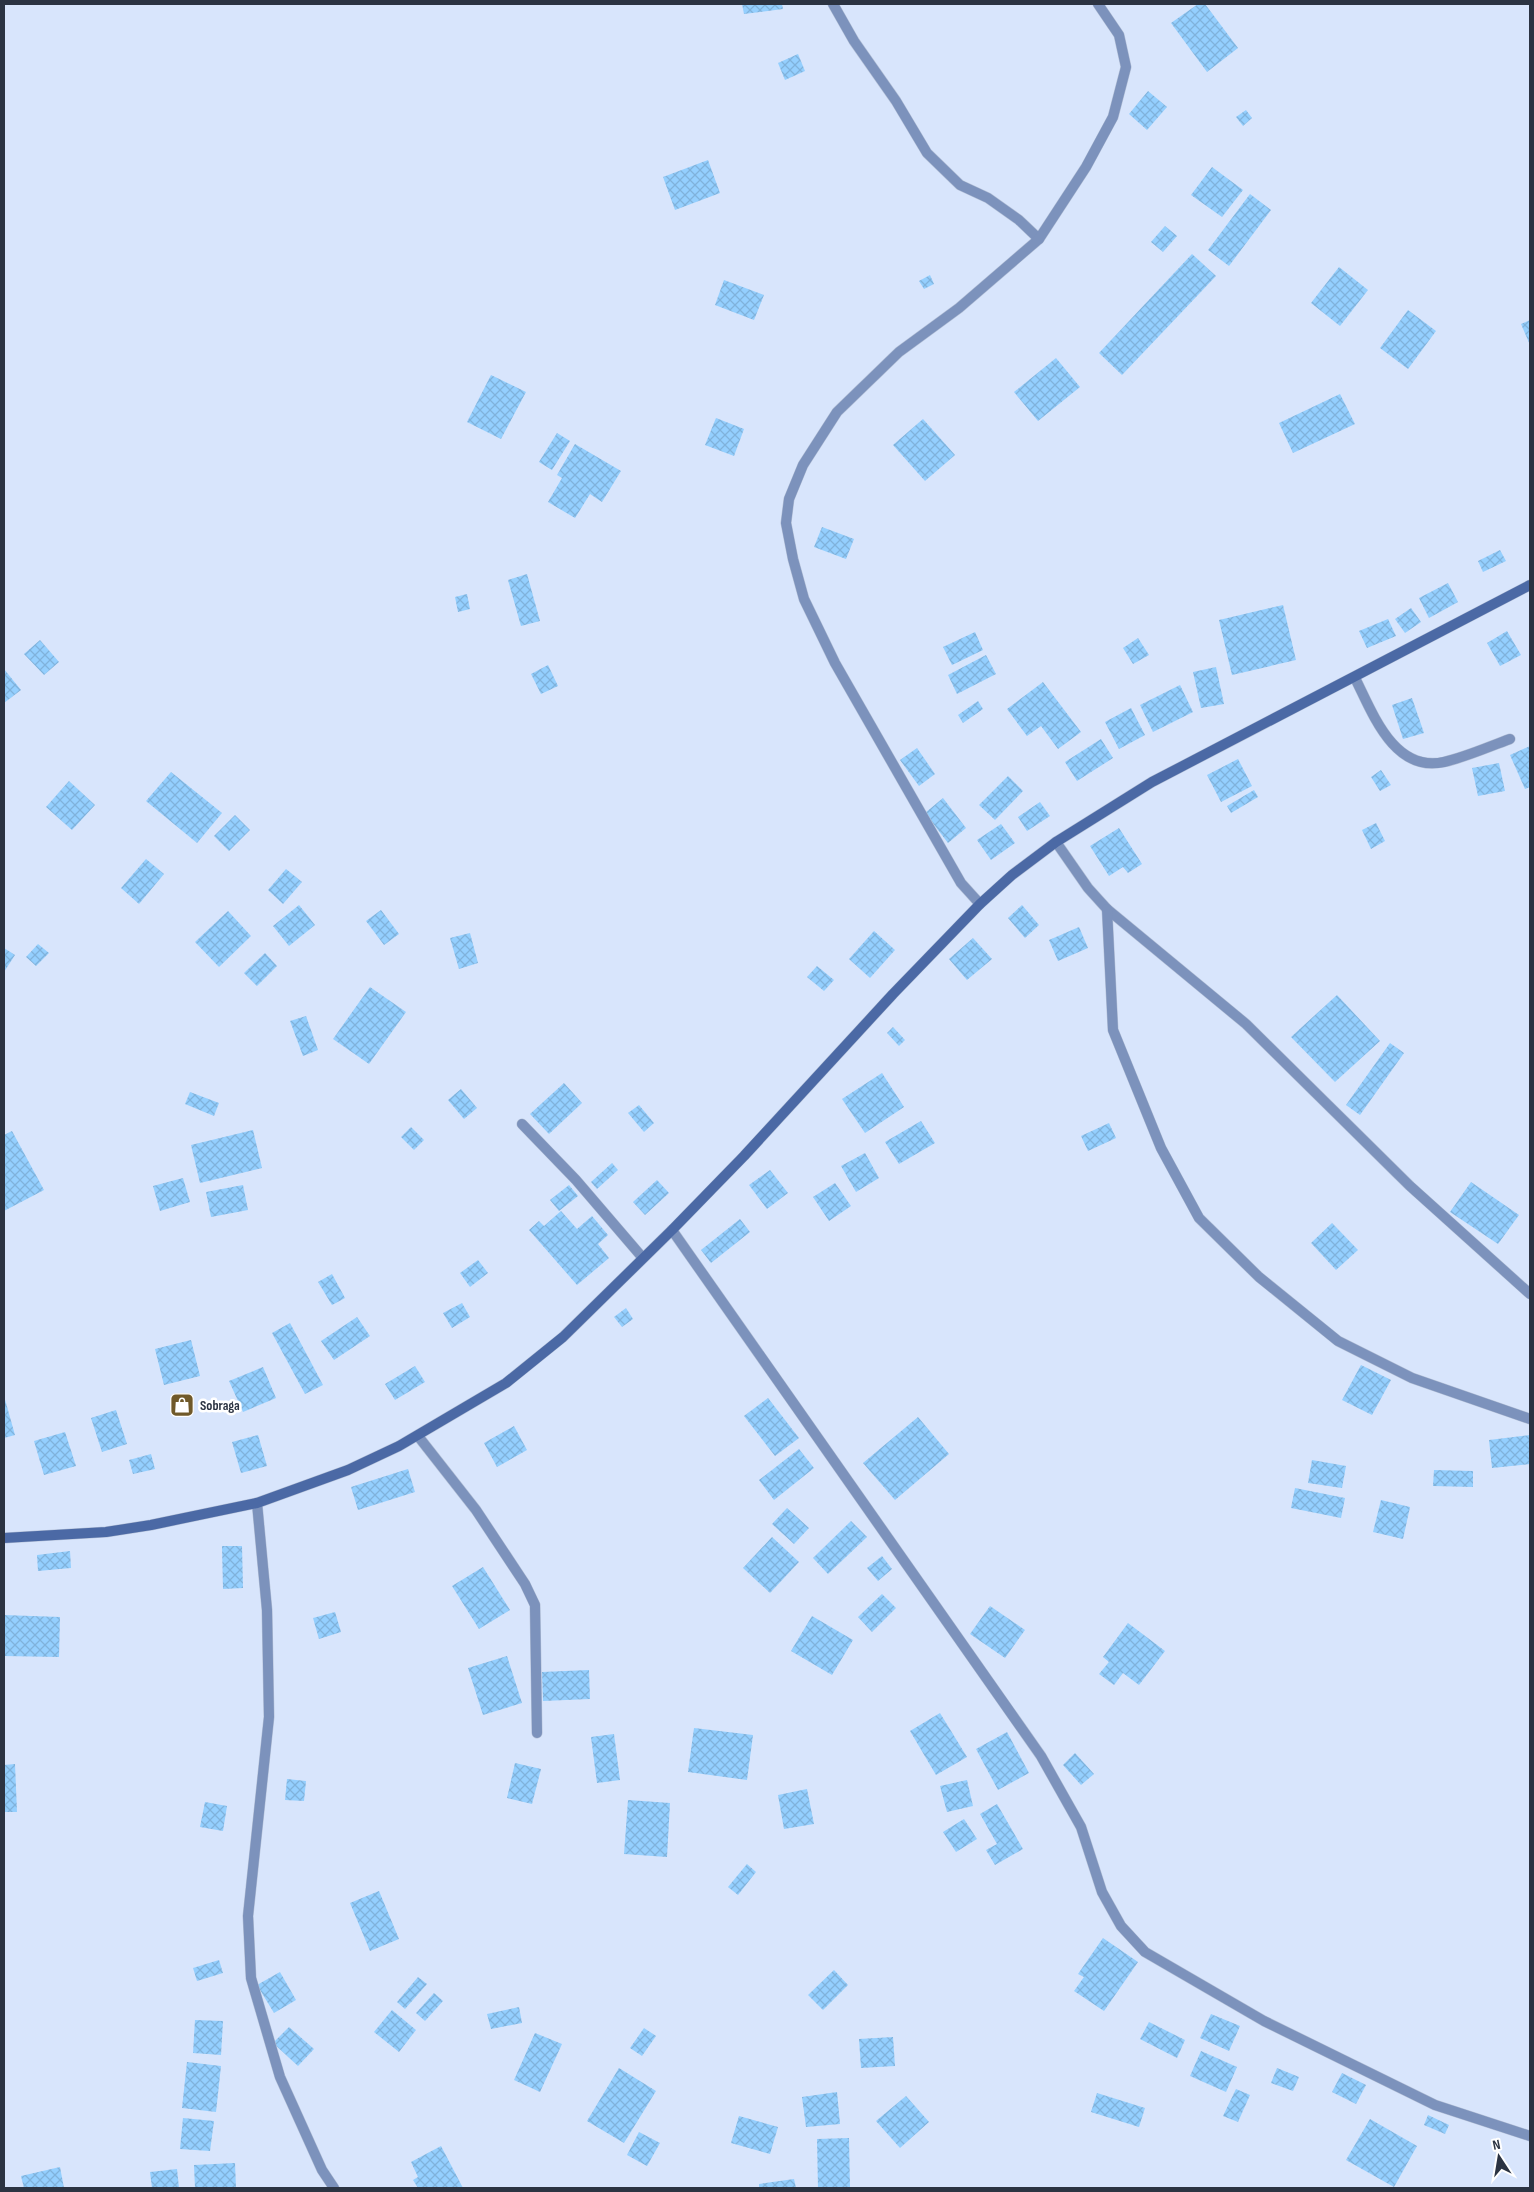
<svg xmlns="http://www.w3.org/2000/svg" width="1534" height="2192" viewBox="0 0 1534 2192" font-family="'Sofia Sans Condensed',sans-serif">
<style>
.building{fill:url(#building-cross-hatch)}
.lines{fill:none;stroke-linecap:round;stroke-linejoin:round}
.lane-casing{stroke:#b5c1d7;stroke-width:11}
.street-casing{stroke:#b5c1d7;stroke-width:11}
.secondary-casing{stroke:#b5c1d7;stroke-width:11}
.lane{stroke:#7c92bc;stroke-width:10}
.street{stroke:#7c92bc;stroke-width:10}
.secondary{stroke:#4b69a5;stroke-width:10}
.labels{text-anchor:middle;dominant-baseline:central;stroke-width:5;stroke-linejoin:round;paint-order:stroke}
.poi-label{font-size:14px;font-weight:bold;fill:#2b3342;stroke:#fff;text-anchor:start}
</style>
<defs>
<pattern id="building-cross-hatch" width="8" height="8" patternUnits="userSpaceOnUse" patternTransform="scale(1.25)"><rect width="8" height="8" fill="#94cffe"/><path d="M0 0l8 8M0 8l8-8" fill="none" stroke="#80b2db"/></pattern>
</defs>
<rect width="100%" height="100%" fill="#d8e5fc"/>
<g class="building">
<polygon points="742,4 782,4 783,9 744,14"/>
<polygon points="1198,4 1205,4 1238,48 1207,72 1171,23"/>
<polygon points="798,54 805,71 785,80 778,63"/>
<polygon points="1148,91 1167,107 1147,130 1129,114"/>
<polygon points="1246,110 1252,118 1243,126 1236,117"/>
<polygon points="708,160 720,193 675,210 663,177"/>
<polygon points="1212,167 1243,190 1222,217 1191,195"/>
<polygon points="1250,194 1271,210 1229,266 1208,250"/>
<polygon points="1165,226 1177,236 1163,252 1151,242"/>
<polygon points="1192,254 1216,276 1122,375 1099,353"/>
<polygon points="1339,267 1368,290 1340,326 1311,303"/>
<polygon points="930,275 934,284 924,289 919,281"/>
<polygon points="724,280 764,295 754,320 715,305"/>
<polygon points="1408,310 1436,331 1408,369 1380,348"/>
<polygon points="1530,320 1530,345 1521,324"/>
<polygon points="1056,358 1080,387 1038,421 1014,392"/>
<polygon points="491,375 526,392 501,439 467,422"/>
<polygon points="1340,394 1355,424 1293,453 1279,423"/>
<polygon points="716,418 744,429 734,456 705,445"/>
<polygon points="923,419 955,455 925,481 893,445"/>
<polygon points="557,433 570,441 552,470 539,462"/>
<polygon points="575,444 621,471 602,502 590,494 575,518 548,502 562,478 557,475"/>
<polygon points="822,527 854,539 846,559 814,547"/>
<polygon points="1500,550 1506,561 1483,572 1478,561"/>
<polygon points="527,574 540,621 521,626 508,580"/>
<polygon points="1448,583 1458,602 1429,618 1419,598"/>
<polygon points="467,594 470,609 458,612 455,597"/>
<polygon points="1283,605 1296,660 1232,675 1219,620"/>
<polygon points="1411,608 1421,622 1405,633 1395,619"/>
<polygon points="1388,619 1396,636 1367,648 1359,631"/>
<polygon points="1507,631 1521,655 1500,666 1487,643"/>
<polygon points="975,632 983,650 952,665 943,647"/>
<polygon points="1138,638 1149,655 1133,664 1123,648"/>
<polygon points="40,640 59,662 44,675 24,654"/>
<polygon points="986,655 996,674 957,694 948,675"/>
<polygon points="548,665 558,686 541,694 531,674"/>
<polygon points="1216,667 1224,704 1201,708 1193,672"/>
<polygon points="4,669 21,690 4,703"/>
<polygon points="1043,682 1081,732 1058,749 1041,726 1027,736 1007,709"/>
<polygon points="1180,685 1193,712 1153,732 1140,705"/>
<polygon points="1412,698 1424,733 1403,739 1392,705"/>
<polygon points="978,701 983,709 963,723 958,715"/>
<polygon points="1131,708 1145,735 1119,749 1105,722"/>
<polygon points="1101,739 1113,758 1077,781 1065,762"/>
<polygon points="1530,746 1530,787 1525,789 1510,755"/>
<polygon points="917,748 935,774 919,786 900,760"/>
<polygon points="1238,759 1252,786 1221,802 1207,775"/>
<polygon points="1499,763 1505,791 1478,796 1472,768"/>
<polygon points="1381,770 1391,785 1380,791 1371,777"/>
<polygon points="171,772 222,813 197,843 146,801"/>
<polygon points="1008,776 1023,791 995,820 979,805"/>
<polygon points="69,781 95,805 72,830 46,807"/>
<polygon points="1254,790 1258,797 1231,813 1227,806"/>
<polygon points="943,798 966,828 948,843 925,813"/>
<polygon points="1040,802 1050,816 1027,831 1018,817"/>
<polygon points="235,815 250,830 229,851 214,836"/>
<polygon points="1376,823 1385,841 1371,849 1362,830"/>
<polygon points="1001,824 1015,843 991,860 977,840"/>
<polygon points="1119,828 1142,864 1128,873 1123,867 1109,876 1090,846"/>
<polygon points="146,859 164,874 139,904 121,888"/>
<polygon points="286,869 302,882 283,904 268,890"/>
<polygon points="299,905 315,925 289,946 273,926"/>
<polygon points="1022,905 1039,925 1025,938 1008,918"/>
<polygon points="381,910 399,934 384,945 366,921"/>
<polygon points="228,911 251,936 219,967 195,942"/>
<polygon points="1079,927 1088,948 1058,961 1049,940"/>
<polygon points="874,931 895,950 870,978 849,959"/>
<polygon points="470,933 478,963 459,969 450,938"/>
<polygon points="973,938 992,959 967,980 949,959"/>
<polygon points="38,944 49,953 36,966 26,957"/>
<polygon points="4,948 15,955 4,972"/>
<polygon points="265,953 277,966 257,986 244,973"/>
<polygon points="817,966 834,980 824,991 807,977"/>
<polygon points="370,987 406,1012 369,1064 333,1039"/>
<polygon points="1337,995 1380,1041 1335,1082 1291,1037"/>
<polygon points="306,1016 318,1050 303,1056 290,1021"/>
<polygon points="893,1027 905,1040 899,1046 887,1033"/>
<polygon points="1390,1043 1404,1053 1360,1115 1346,1105"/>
<polygon points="882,1073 904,1107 865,1133 842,1099"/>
<polygon points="564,1083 582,1103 549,1134 530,1114"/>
<polygon points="461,1089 477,1108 464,1119 448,1100"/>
<polygon points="190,1092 219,1103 214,1116 185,1104"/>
<polygon points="639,1105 654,1123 644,1132 628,1113"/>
<polygon points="921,1121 935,1143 899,1164 885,1142"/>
<polygon points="1109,1123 1116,1138 1088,1151 1081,1136"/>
<polygon points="411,1127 424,1140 414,1150 401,1137"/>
<polygon points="253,1130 262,1168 200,1183 191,1145"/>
<polygon points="12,1131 44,1190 4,1211 4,1135"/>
<polygon points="865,1153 879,1178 856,1192 841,1166"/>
<polygon points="612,1163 618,1170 597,1189 591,1182"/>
<polygon points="770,1170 788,1193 767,1209 749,1185"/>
<polygon points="183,1178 190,1202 160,1211 153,1186"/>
<polygon points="657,1180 669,1193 645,1215 633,1202"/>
<polygon points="1471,1182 1519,1215 1498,1244 1450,1212"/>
<polygon points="835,1183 851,1206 829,1221 813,1197"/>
<polygon points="243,1185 248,1210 211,1217 206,1192"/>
<polygon points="569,1185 578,1196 559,1211 550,1200"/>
<polygon points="561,1211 577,1229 592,1216 608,1235 598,1244 609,1258 577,1285 529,1230 539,1221 544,1226"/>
<polygon points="740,1219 750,1232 711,1263 701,1250"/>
<polygon points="1332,1223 1358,1250 1336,1270 1311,1243"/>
<polygon points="478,1260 488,1273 470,1287 460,1273"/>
<polygon points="332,1274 345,1298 332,1305 318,1282"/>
<polygon points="462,1303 470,1317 452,1328 443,1313"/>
<polygon points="626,1308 633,1319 622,1327 614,1317"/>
<polygon points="357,1317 370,1336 334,1360 321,1341"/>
<polygon points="290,1323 323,1385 305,1394 272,1333"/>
<polygon points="191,1340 200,1376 164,1385 155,1349"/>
<polygon points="1361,1365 1391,1380 1372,1415 1342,1400"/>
<polygon points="415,1366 425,1382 395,1400 385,1384"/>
<polygon points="263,1367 276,1398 243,1412 229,1381"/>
<polygon points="4,1396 15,1435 4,1438"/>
<polygon points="768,1398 799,1438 775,1456 744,1416"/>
<polygon points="116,1410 127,1444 102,1452 91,1418"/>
<polygon points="918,1417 949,1454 895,1500 863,1463"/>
<polygon points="514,1426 527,1450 497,1467 484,1443"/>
<polygon points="65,1432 76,1466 44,1475 34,1441"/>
<polygon points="258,1435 267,1466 241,1473 232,1442"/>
<polygon points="1530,1435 1530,1464 1492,1468 1489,1440"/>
<polygon points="799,1449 814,1468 774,1500 759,1480"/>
<polygon points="151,1454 155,1469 133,1474 129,1460"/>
<polygon points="1312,1460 1346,1466 1342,1488 1308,1483"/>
<polygon points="408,1469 415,1492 358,1510 351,1487"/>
<polygon points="1434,1470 1473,1471 1473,1487 1433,1486"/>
<polygon points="1295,1488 1345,1498 1341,1518 1291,1508"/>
<polygon points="1381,1500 1410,1507 1403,1539 1373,1532"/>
<polygon points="787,1508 809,1528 794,1544 772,1524"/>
<polygon points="851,1521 867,1537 828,1574 813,1558"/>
<polygon points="772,1537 799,1562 770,1593 743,1568"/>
<polygon points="222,1546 242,1546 243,1588 223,1589"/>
<polygon points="70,1551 71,1568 38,1571 37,1555"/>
<polygon points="882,1556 892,1569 878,1581 867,1568"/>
<polygon points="483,1567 510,1610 479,1629 452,1586"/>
<polygon points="882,1594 896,1608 872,1632 858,1617"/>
<polygon points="990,1606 1025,1630 1005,1658 970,1634"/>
<polygon points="335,1612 341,1632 319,1639 313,1618"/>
<polygon points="4,1615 60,1617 59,1657 4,1656"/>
<polygon points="812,1616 853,1640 832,1675 791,1651"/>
<polygon points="1128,1623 1165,1651 1139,1685 1123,1673 1114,1685 1099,1674 1109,1662 1103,1657"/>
<polygon points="507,1656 522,1703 483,1715 468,1668"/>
<polygon points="589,1670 590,1699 543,1701 542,1672"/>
<polygon points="940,1713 967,1757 936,1775 910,1731"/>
<polygon points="694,1728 753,1735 747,1780 688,1772"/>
<polygon points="1007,1732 1029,1773 998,1790 976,1749"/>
<polygon points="614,1734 620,1780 597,1783 591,1737"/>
<polygon points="1075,1753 1094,1774 1081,1785 1063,1765"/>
<polygon points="515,1763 541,1769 532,1804 507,1798"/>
<polygon points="15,1764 17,1812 4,1812 4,1765"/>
<polygon points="287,1779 306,1781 304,1801 285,1800"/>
<polygon points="967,1780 973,1806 947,1812 940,1786"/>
<polygon points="807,1789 814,1824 784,1829 778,1795"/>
<polygon points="628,1800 670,1803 667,1857 624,1854"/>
<polygon points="205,1802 227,1806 223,1831 200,1827"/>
<polygon points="997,1804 1023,1849 995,1865 986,1850 997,1844 980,1814"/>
<polygon points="964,1819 977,1839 956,1852 943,1832"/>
<polygon points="747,1864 756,1872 738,1895 728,1887"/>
<polygon points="379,1891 399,1939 370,1951 350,1903"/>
<polygon points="1103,1938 1138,1962 1104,2011 1074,1991 1084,1977 1078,1974"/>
<polygon points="219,1960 223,1973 197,1981 193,1968"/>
<polygon points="834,1970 848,1985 823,2010 808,1995"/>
<polygon points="280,1972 296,2000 274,2013 257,1985"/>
<polygon points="418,1977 427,1984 405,2009 397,2002"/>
<polygon points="434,1993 443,2001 425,2021 416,2013"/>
<polygon points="519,2007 522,2023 491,2029 487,2014"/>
<polygon points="392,2010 416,2030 399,2052 374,2032"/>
<polygon points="1211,2014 1240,2026 1229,2051 1200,2038"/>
<polygon points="195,2020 223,2021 221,2055 193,2053"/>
<polygon points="1149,2022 1185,2040 1177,2058 1140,2039"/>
<polygon points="289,2027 314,2049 298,2066 273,2043"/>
<polygon points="644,2028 656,2036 642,2056 630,2048"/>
<polygon points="535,2033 562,2044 540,2092 514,2080"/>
<polygon points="893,2037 895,2066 861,2068 859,2039"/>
<polygon points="1201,2051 1237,2067 1226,2092 1190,2076"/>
<polygon points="187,2062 221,2066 216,2112 182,2108"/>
<polygon points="619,2068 656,2091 624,2143 587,2121"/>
<polygon points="1277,2068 1299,2077 1293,2091 1271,2083"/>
<polygon points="1342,2073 1366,2085 1356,2104 1332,2092"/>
<polygon points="1236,2089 1250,2095 1238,2122 1223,2116"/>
<polygon points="837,2092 840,2124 806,2127 802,2097"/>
<polygon points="1097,2093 1145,2108 1139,2127 1091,2112"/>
<polygon points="906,2096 929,2122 900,2148 876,2121"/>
<polygon points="1428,2115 1449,2125 1445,2134 1424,2125"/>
<polygon points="739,2116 778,2127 770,2154 731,2143"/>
<polygon points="183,2118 214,2121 210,2151 180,2149"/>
<polygon points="1370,2119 1417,2146 1394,2187 1346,2160"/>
<polygon points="639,2132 660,2143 647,2166 627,2155"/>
<polygon points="849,2138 850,2187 818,2188 817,2139"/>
<polygon points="441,2146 463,2188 418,2188 413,2180 418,2177 411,2162"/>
<polygon points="235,2163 236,2188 195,2188 194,2165"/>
<polygon points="60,2167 64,2188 24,2188 21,2176"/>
<polygon points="177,2169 179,2188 152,2188 150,2172"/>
<polygon points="794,2179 796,2188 759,2188 759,2184"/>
</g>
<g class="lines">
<g class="lane-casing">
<path id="lane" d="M 1355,678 C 1373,714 1394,773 1444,762 C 1466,757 1488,747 1510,739"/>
</g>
<g class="street-casing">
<g id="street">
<polyline points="833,4 854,41 896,101 927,153 960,185 988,198 1019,220 1039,239"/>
<polyline points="1056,842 1088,888 1107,909 1246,1024 1410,1186 1530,1294"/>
<polyline points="980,904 961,883 835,663 804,599 793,559 786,523 789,499 803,465 837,412 899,352 959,308 1039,239 1086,167 1113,117 1126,67 1119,35 1098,4"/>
<polyline points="1107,909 1113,1030 1161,1148 1199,1218 1259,1277 1338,1341 1412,1378 1530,1419"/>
<polyline points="522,1124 576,1180 642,1257"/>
<polyline points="672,1230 1041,1756 1081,1827 1102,1892 1121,1926 1145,1952 1264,2021 1435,2105 1530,2136"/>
<polyline points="418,1436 476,1510 525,1584 535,1605 537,1733"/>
<polyline points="257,1503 267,1610 269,1717 248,1916 251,1978 280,2077 322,2170 334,2188"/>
</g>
</g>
<g class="secondary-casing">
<polyline id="secondary" points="4,1538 106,1532 151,1525 257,1503 348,1470 399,1446 506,1383 563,1337 672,1230 744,1156 893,994 980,904 1012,875 1056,842 1152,782 1530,585"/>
</g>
<use href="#lane" class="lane"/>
<use href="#street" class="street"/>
<use href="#secondary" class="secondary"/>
</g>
<defs>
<g id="shop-square" transform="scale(1.25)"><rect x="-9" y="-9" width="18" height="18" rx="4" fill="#705929" stroke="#fff"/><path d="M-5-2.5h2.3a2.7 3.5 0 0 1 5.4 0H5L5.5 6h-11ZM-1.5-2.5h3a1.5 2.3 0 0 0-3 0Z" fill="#fff"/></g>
</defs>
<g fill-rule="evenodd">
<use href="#shop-square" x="182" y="1405"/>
</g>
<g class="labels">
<g class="poi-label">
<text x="200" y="1405">Sobraga</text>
</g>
</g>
<rect width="1534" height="2192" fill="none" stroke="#2b3342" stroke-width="10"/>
<g transform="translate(1499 2157) rotate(348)" stroke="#ffffff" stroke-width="4" paint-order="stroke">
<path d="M0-4L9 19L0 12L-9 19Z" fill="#2b3342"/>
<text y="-8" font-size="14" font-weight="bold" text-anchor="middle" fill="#2b3342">N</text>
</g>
</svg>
